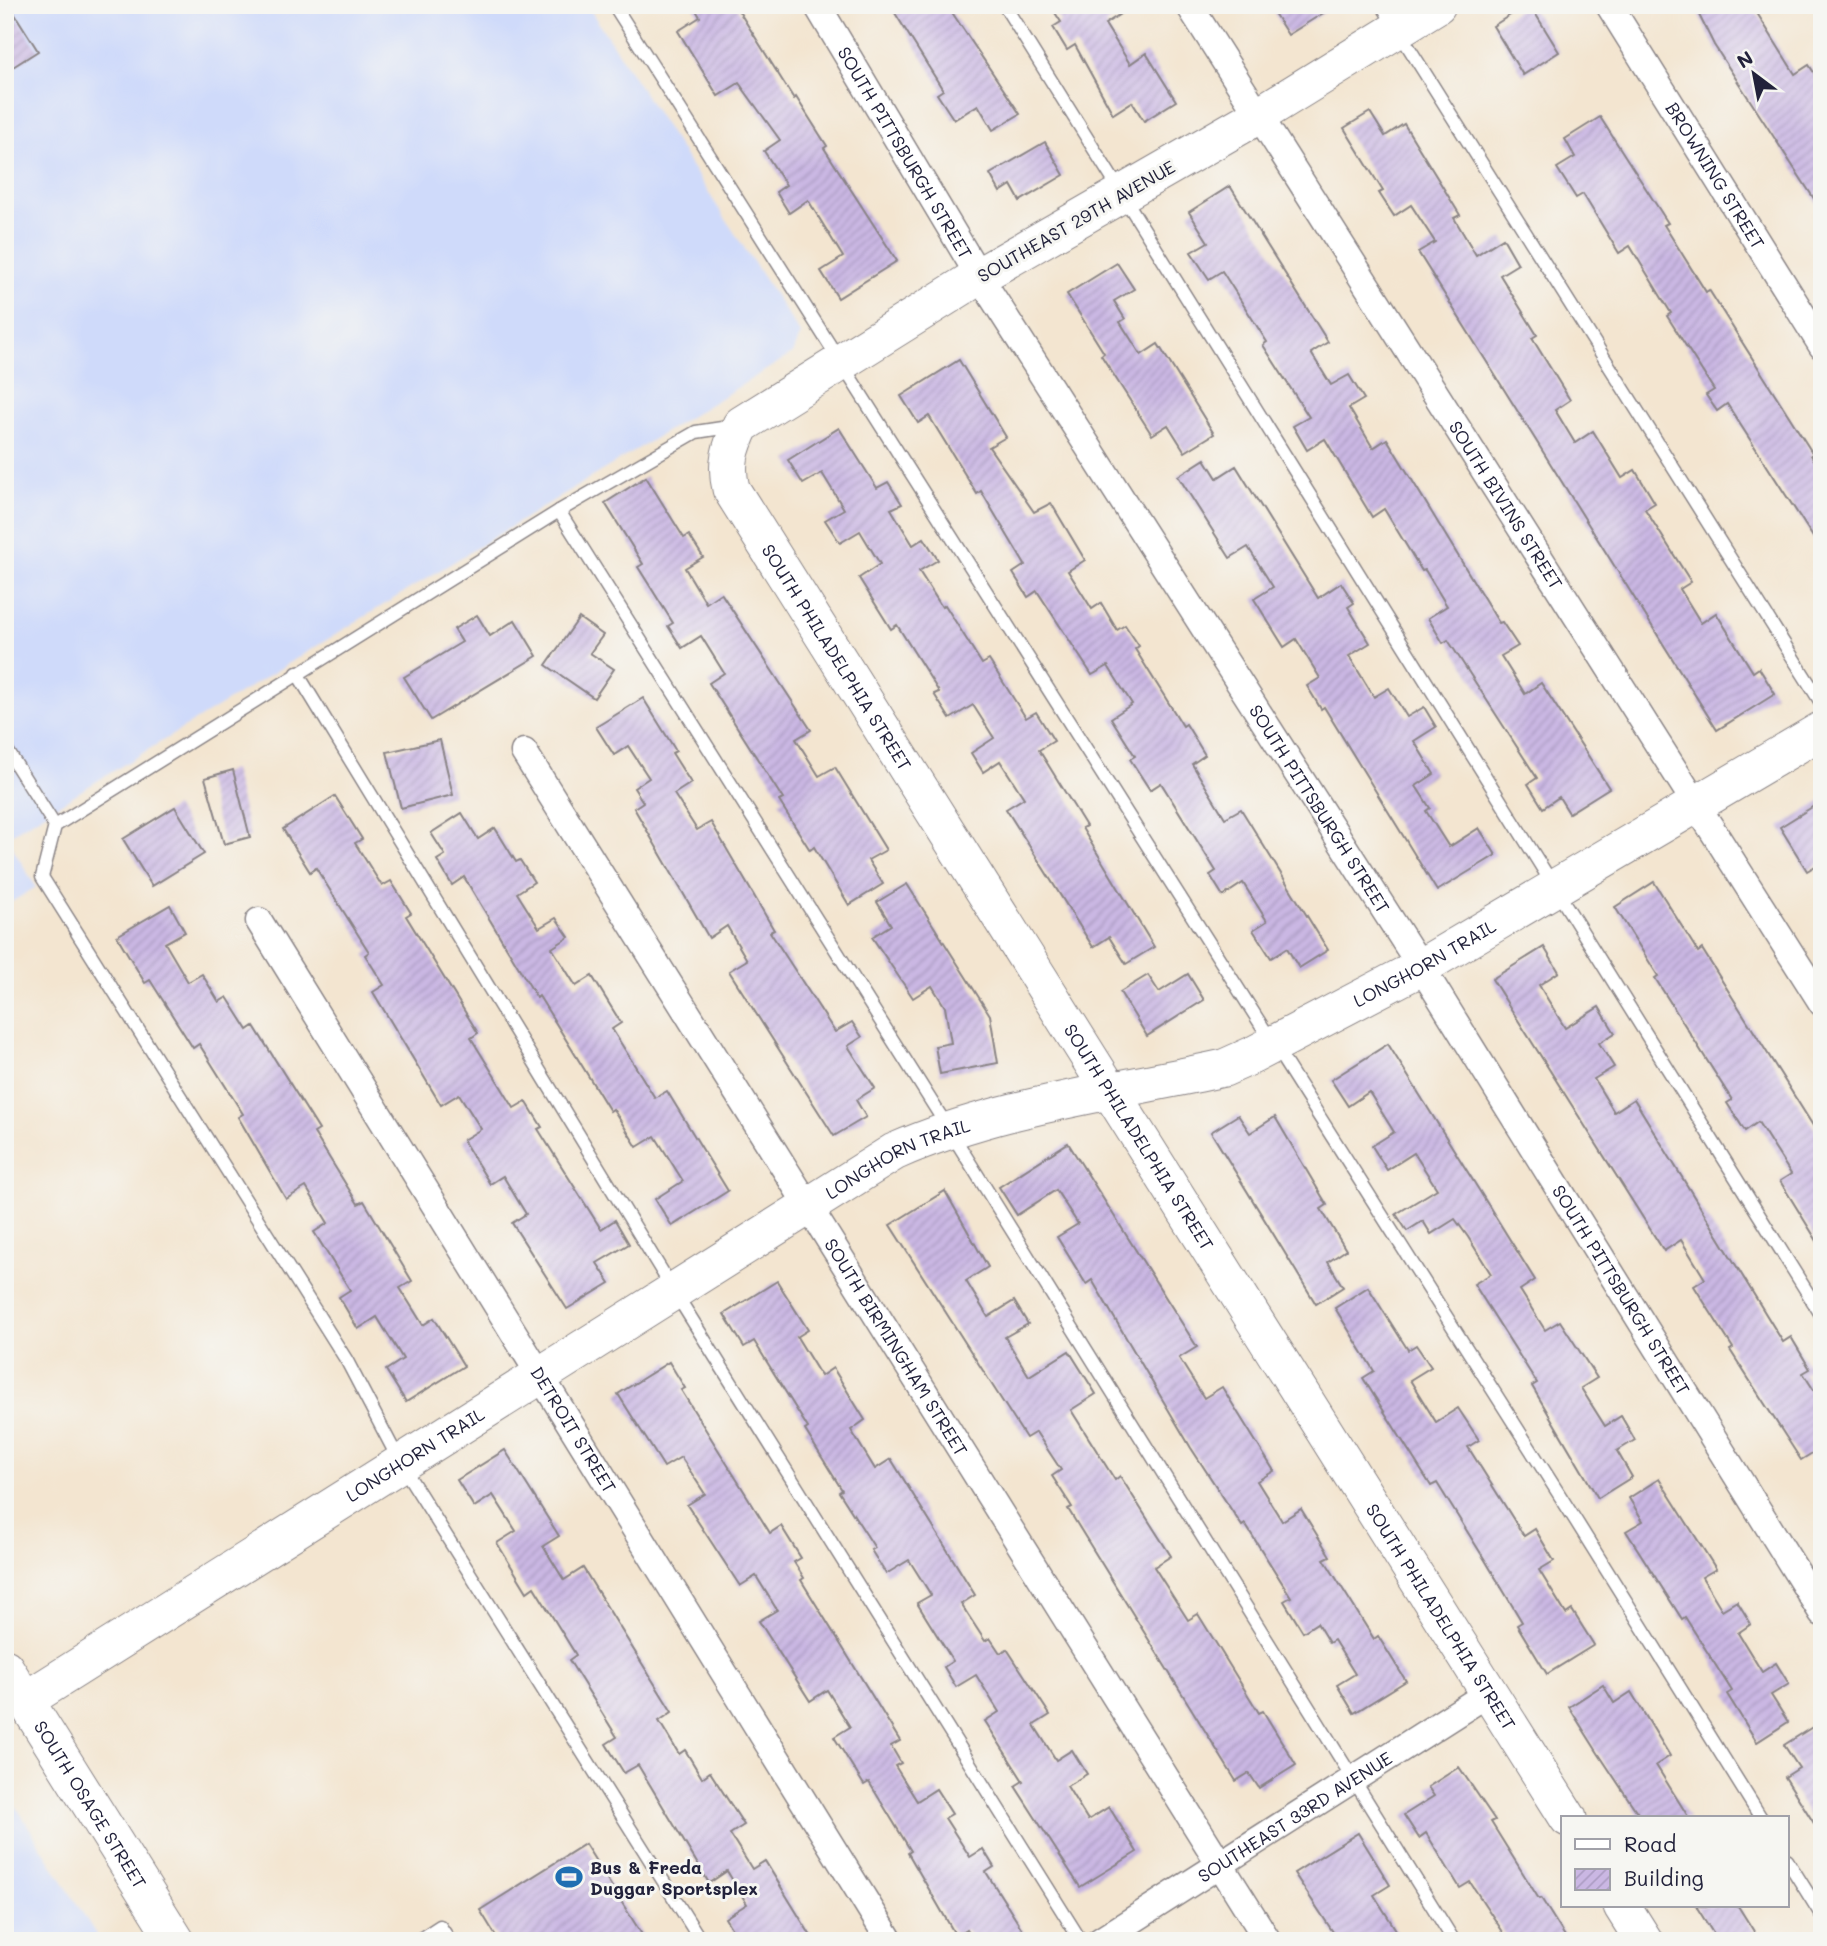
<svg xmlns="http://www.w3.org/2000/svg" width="1827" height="1946" viewBox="0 0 1827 1946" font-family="Mali,sans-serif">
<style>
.built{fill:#cfdafa}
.building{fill:url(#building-hatch)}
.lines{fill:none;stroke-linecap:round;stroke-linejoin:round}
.lane-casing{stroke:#8a8486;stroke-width:15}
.street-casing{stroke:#8a8486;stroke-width:29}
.secondary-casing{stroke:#8a8486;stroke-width:39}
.lane{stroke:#fff;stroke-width:12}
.street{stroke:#fff;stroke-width:26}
.secondary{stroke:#fff;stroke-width:37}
.labels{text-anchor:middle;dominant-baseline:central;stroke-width:6;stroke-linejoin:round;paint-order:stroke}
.street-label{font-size:18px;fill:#22223b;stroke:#f6f6f2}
.poi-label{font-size:18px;font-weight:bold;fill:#22223b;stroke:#f6f6f2;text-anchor:start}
</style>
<defs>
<pattern id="building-hatch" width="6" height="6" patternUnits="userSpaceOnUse" patternTransform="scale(1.75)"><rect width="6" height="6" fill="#cab7e3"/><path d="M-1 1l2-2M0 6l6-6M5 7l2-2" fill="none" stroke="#ad9dc4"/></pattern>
</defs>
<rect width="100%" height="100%" fill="#f6f6f2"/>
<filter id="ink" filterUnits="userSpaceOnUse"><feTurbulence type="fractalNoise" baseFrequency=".0143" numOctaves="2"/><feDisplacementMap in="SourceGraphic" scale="14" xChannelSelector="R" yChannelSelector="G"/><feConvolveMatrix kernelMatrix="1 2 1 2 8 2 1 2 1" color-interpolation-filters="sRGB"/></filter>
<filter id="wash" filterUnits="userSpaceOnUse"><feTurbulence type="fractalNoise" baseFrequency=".00686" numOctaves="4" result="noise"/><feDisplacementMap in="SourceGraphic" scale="28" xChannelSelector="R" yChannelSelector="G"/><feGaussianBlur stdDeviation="1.57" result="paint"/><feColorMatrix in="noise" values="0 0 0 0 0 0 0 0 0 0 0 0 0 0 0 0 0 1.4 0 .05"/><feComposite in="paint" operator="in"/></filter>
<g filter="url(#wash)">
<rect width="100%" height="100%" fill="#f3e5d0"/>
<g class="built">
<polygon points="5,5 587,5 800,334 792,354 6,837 36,887 5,906"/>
<polygon points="5,1791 7,1792 100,1941 5,1941"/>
</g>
<g id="blocks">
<g class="building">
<polygon points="5,5 9,5 38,51 5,72"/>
<polygon points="693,5 735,5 794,99 796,97 827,146 824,148 897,261 838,298 821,271 843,257 808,200 789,213 776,192 786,185 764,151 780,140 739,83 718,96 678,31 700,17"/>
<polygon points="890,5 947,5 1020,114 993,130 978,105 954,120 937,94 943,90"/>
<polygon points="1050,5 1134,5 1105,24 1130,64 1146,53 1176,101 1144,121 1132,102 1113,114 1075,45 1067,50 1053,27 1061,22"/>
<polygon points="1269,5 1336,5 1288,35"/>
<polygon points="1526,5 1530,5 1559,52 1523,75 1493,26"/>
<polygon points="1694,5 1752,5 1795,74 1809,65 1822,85 1822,211 1714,45"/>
<polygon points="1370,112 1385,136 1404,124 1460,215 1454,218 1476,255 1503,238 1518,264 1500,275 1537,335 1532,338 1570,400 1555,410 1575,443 1593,431 1622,478 1635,470 1655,503 1645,509 1691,582 1680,589 1701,623 1716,613 1753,672 1759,668 1775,694 1717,730 1418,252 1435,242 1411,205 1394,216 1379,193 1383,191 1344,128"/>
<polygon points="1600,117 1668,223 1664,225 1706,292 1709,290 1813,454 1811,455 1822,473 1822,551 1727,404 1717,411 1706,395 1714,390 1667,316 1671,313 1630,246 1619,253 1583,194 1576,198 1557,168 1575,157 1565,139"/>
<polygon points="1045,142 1064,175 1020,201 1011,185 1000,192 990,174"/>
<polygon points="1230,186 1328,342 1311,353 1331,385 1349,375 1364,399 1349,408 1373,448 1387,439 1499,623 1502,622 1518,646 1501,656 1525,694 1541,683 1609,788 1569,813 1559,797 1543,808 1528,784 1537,778 1448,640 1443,643 1428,618 1447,606 1425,570 1422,571 1384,509 1372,517 1325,439 1307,450 1293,426 1309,417 1263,345 1267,342 1222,271 1209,279 1191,252 1208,242 1189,212"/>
<polygon points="1117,263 1134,289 1114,301 1125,319 1120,322 1141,355 1158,344 1214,434 1185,452 1168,425 1152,435 1101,355 1104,353 1067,294"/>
<polygon points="959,360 1006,437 989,447 1034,512 1051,503 1085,560 1068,571 1092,609 1101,603 1117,630 1125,625 1139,646 1135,649 1183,726 1186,724 1205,755 1192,764 1225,818 1241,809 1328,950 1299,968 1287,948 1271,958 1253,930 1267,921 1243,883 1223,896 1210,875 1216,871 1161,783 1150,790 1130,759 1135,756 1111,718 1132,704 1108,666 1092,675 1037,591 1028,597 1013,573 1025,565 981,491 977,494 929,416 918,423 901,396"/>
<polygon points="839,428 877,488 888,482 902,504 891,509 913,545 924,538 938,560 919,571 942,607 945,605 982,664 989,660 1026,718 1036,712 1054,741 1039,750 1086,826 1082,828 1154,947 1126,964 1109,937 1093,947 1006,809 1024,798 1000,761 983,772 971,753 994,738 973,705 950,719 934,694 939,692 897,625 891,629 859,578 880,564 860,531 840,543 825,520 844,509 822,473 803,484 788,460"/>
<polygon points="1205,459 1217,478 1236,466 1318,598 1341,583 1354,603 1348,607 1370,643 1349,656 1374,697 1389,688 1407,717 1424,707 1436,727 1414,741 1434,774 1416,786 1430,808 1426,811 1449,847 1479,828 1496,855 1437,891 1324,707 1321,709 1307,686 1320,678 1296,639 1284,647 1254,599 1273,587 1248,547 1230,558 1178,476"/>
<polygon points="646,477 684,538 689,535 703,557 685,568 706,603 721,593 811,730 796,739 819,776 835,767 886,850 868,860 883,884 849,905 814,847 810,850 779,801 783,799 709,683 724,673 701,636 682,648 668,626 673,623 638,567 643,564 605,503"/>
<polygon points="477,615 490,636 515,620 537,656 431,720 404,677 462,642 454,629"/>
<polygon points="579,618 603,635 590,653 614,669 594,698 546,665"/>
<polygon points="643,698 676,751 672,753 691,783 674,794 697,830 711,822 774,930 770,932 835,1032 852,1022 862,1037 848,1046 875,1088 856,1100 866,1117 834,1136 729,971 747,960 727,926 709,938 634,808 643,802 634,788 649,778 628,746 614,755 596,727"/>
<polygon points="440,740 453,795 401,808 387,752"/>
<polygon points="233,770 250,837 224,844 205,778"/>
<polygon points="335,796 362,839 355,843 382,886 391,881 411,913 406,916 478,1033 471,1038 514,1108 526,1101 542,1127 538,1129 601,1229 615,1220 629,1244 597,1263 610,1283 567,1309 512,1223 526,1214 503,1176 490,1184 463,1140 481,1129 459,1094 441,1105 373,992 384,985 365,955 369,952 316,868 310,872 283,829"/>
<polygon points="1822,801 1822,862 1807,871 1780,827"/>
<polygon points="175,807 204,854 152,886 123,839"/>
<polygon points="462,813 478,839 495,828 516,862 520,860 534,882 517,893 539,928 556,918 569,937 552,948 576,986 592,976 621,1023 612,1029 655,1098 667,1091 728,1191 672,1226 655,1199 683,1181 655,1136 637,1147 613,1109 610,1111 539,996 537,998 464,877 452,885 437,860 445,855 431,833"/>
<polygon points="1654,882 1698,952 1702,949 1822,1140 1822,1249 1780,1181 1791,1174 1758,1122 1745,1131 1727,1103 1732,1100 1655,978 1658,976 1615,907"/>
<polygon points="907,884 990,1015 998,1063 940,1074 935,1046 951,1043 945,1007 932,986 913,998 872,937 891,925 877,902"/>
<polygon points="170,905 185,932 165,943 188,982 202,974 219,1002 227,997 248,1030 254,1026 319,1130 314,1133 358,1204 364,1201 412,1281 400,1288 423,1325 434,1318 464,1366 406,1402 386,1370 403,1359 377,1317 358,1329 339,1297 350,1290 314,1232 328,1223 306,1187 286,1199 238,1117 243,1114 199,1044 193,1048 150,980 145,983 117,936"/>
<polygon points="1544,947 1559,972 1539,985 1565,1028 1599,1007 1615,1033 1599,1043 1614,1067 1594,1079 1614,1112 1634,1099 1783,1342 1791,1337 1810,1369 1803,1373 1822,1403 1822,1447 1801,1460 1730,1350 1733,1348 1694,1286 1705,1279 1681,1240 1664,1251 1492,979"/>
<polygon points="1188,974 1204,1000 1147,1036 1120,992 1148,975 1159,992"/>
<polygon points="1388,1044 1535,1280 1520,1290 1545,1330 1560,1321 1597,1378 1581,1388 1605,1426 1621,1416 1635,1440 1617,1451 1632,1477 1598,1498 1532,1386 1537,1383 1474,1284 1491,1274 1468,1237 1455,1219 1431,1234 1423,1221 1407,1231 1396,1214 1437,1189 1414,1153 1387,1170 1372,1146 1394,1132 1369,1092 1348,1106 1331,1080"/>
<polygon points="1238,1115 1250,1133 1275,1117 1327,1205 1321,1209 1346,1250 1328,1262 1343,1287 1316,1304 1211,1132"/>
<polygon points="1068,1143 1197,1347 1179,1358 1204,1398 1222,1387 1274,1471 1257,1481 1282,1521 1301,1509 1330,1556 1324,1559 1374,1639 1378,1636 1406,1681 1354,1713 1337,1685 1355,1674 1334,1640 1329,1643 1317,1623 1303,1632 1284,1601 1291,1597 1245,1524 1242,1526 1191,1448 1092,1280 1086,1284 1057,1237 1078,1224 1056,1190 1017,1215 999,1187"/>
<polygon points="945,1191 988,1267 966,1281 988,1317 1014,1301 1028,1324 1005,1337 1029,1376 1069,1351 1096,1394 1071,1410 1115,1480 1120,1476 1171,1556 1154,1567 1188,1620 1198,1614 1259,1713 1263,1711 1296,1765 1259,1788 1249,1773 1236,1781 1068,1509 1072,1507 1052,1476 1061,1470 1036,1432 1026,1438 890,1225"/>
<polygon points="777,1281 808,1330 797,1337 821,1376 833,1368 865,1420 851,1430 875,1469 891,1459 975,1595 961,1604 985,1641 990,1638 1000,1653 1007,1649 1050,1715 1034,1725 1056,1760 1072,1750 1087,1774 1067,1786 1088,1820 1109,1807 1137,1852 1080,1887 1015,1786 1023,1781 985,1721 999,1712 976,1675 956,1687 944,1667 953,1661 917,1603 931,1595 909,1560 886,1574 871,1550 875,1548 839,1492 842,1490 805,1430 808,1428 754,1341 744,1347 724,1314"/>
<polygon points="1368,1287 1408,1350 1416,1345 1431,1367 1410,1380 1436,1422 1458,1408 1479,1440 1468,1447 1524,1536 1535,1529 1554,1561 1539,1570 1566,1614 1572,1610 1594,1645 1547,1674 1517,1625 1522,1622 1485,1560 1437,1483 1431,1486 1363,1378 1374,1371 1335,1308"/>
<polygon points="669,1362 685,1388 681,1390 770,1533 781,1526 801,1558 794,1562 804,1578 801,1580 900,1741 891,1746 901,1763 895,1766 917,1801 936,1789 952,1814 945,1818 970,1857 983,1849 994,1867 986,1872 1025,1934 1015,1941 974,1941 967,1929 956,1936 908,1853 911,1851 869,1782 864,1785 834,1737 850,1727 827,1690 810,1701 759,1621 777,1610 756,1576 740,1586 687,1505 705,1494 681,1457 664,1467 618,1394"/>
<polygon points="505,1450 559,1536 543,1546 564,1580 583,1568 672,1712 659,1721 679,1754 685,1750 702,1778 710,1772 744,1825 730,1834 752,1869 765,1861 814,1941 739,1941 725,1918 747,1904 727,1871 709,1883 638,1765 624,1773 606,1744 617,1737 569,1660 576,1655 534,1587 527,1592 497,1543 516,1531 493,1495 474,1507 457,1480"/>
<polygon points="1659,1479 1716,1569 1702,1577 1722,1610 1737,1601 1751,1624 1738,1633 1762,1672 1776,1663 1789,1684 1771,1695 1788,1722 1757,1742 1727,1694 1732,1691 1685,1617 1682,1619 1626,1531 1643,1521 1629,1498"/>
<polygon points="1603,1685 1614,1703 1631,1692 1670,1756 1656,1765 1689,1818 1641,1818 1598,1753 1569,1707"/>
<polygon points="1814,1726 1822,1738 1822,1836 1785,1777 1799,1768 1784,1745"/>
<polygon points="1459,1767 1495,1820 1491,1822 1539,1899 1541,1898 1568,1941 1509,1941 1470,1882 1460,1888 1426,1833 1419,1838 1404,1815 1434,1796 1428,1787"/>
<polygon points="1358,1833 1390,1885 1374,1895 1403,1941 1339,1941 1294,1873"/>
<polygon points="585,1844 646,1941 499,1941 480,1910"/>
<polygon points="1696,1906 1738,1906 1760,1941 1718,1941"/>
</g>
</g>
</g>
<g filter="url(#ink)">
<use href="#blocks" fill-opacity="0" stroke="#8a8486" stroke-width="2"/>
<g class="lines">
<g class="lane-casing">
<g id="lane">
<polyline points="614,5 1576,1521 1761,1818"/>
<polyline points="1004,5 1822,1316"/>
<polyline points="1382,5 1822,704"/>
<polyline points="559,511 950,1131 1454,1941"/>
<polyline points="297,673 674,1291 1081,1941"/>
<polyline points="5,747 55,826"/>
<polyline points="1787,1860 1822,1916"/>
<polyline points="417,1941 440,1926 450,1941"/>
<polyline points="701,1941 401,1464 347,1361 42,877 55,826 559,511 696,432 735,426"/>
</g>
</g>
<g class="street-casing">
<g id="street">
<path id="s1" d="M 817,5 L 979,276 L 1421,967 L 1822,1613"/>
<path id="s2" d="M 1189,5 L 1822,1003"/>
<path id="s3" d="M 1609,5 L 1822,346"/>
<path id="s4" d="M 524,752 L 1268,1941"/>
<path id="s5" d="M 259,921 L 890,1941"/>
<path id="s6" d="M 1100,1941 L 1490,1692"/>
</g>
</g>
<g class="secondary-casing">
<g id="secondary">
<path id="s7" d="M 1437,5 L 1259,115 L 979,276 L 741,425 C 730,448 725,464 731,489 L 1568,1818"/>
<path id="s8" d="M 5,1668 L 176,1941"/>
<path id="s9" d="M 26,1700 L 894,1152 C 997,1106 1114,1092 1224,1068 L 1253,1055 L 1421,967 L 1822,730"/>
<polyline points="1622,1906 1644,1941"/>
</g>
</g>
<use href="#lane" class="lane"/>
<use href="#street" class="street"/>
<use href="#secondary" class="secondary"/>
</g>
</g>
<defs>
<g id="stadium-bare" transform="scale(2.1)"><path d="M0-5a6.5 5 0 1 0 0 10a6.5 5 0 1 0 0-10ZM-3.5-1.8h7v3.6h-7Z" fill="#1f6fb2" stroke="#f6f6f2" stroke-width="2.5" paint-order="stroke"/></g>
</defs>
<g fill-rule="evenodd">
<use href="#stadium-bare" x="569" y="1877"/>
</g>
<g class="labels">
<g class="street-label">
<text stroke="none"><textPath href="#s1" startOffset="172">SOUTH PITTSBURGH STREET</textPath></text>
<text stroke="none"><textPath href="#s3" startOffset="201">BROWNING STREET</textPath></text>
<text transform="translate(1076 221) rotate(-30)">SOUTHEAST 29TH AVENUE</text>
<text stroke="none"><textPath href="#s2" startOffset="592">SOUTH BIVINS STREET</textPath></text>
<text stroke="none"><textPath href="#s7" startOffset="1078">SOUTH PHILADELPHIA STREET</textPath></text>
<text stroke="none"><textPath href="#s1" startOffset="948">SOUTH PITTSBURGH STREET</textPath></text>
<text stroke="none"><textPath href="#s9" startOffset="1594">LONGHORN TRAIL</textPath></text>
<text stroke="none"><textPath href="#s7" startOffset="1645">SOUTH PHILADELPHIA STREET</textPath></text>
<text stroke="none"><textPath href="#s9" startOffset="1027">LONGHORN TRAIL</textPath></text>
<text stroke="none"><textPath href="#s1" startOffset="1516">SOUTH PITTSBURGH STREET</textPath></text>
<text stroke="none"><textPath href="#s4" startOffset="702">SOUTH BIRMINGHAM STREET</textPath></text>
<text stroke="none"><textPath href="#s5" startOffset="598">DETROIT STREET</textPath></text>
<text stroke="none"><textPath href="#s9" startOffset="460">LONGHORN TRAIL</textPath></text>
<text stroke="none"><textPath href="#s7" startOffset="2212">SOUTH PHILADELPHIA STREET</textPath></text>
<text stroke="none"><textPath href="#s8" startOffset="161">SOUTH OSAGE STREET</textPath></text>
<text stroke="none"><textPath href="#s6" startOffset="231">SOUTHEAST 33RD AVENUE</textPath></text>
</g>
<g class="poi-label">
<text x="590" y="1867">Bus &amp; Freda<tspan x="590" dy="21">Duggar Sportsplex</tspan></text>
</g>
</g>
<rect width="1827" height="1946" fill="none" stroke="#f6f6f2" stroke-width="28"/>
<rect x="1561" y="1816" width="228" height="91" fill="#f6f6f2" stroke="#a1a1a9" stroke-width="2"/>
<rect x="1575" y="1839" width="35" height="10" fill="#ffffff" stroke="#a1a1a9" stroke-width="2"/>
<text x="1624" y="1852" font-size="21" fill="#22223b">Road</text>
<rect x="1575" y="1869" width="35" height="21" fill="url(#building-hatch)" stroke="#a1a1a9" stroke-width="2"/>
<text x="1624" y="1886" font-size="21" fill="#22223b">Building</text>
<g transform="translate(1754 74) rotate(328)" stroke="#f6f6f2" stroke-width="5" paint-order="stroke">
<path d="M0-5L12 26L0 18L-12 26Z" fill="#22223b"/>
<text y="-10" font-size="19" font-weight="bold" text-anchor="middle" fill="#22223b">N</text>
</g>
</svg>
